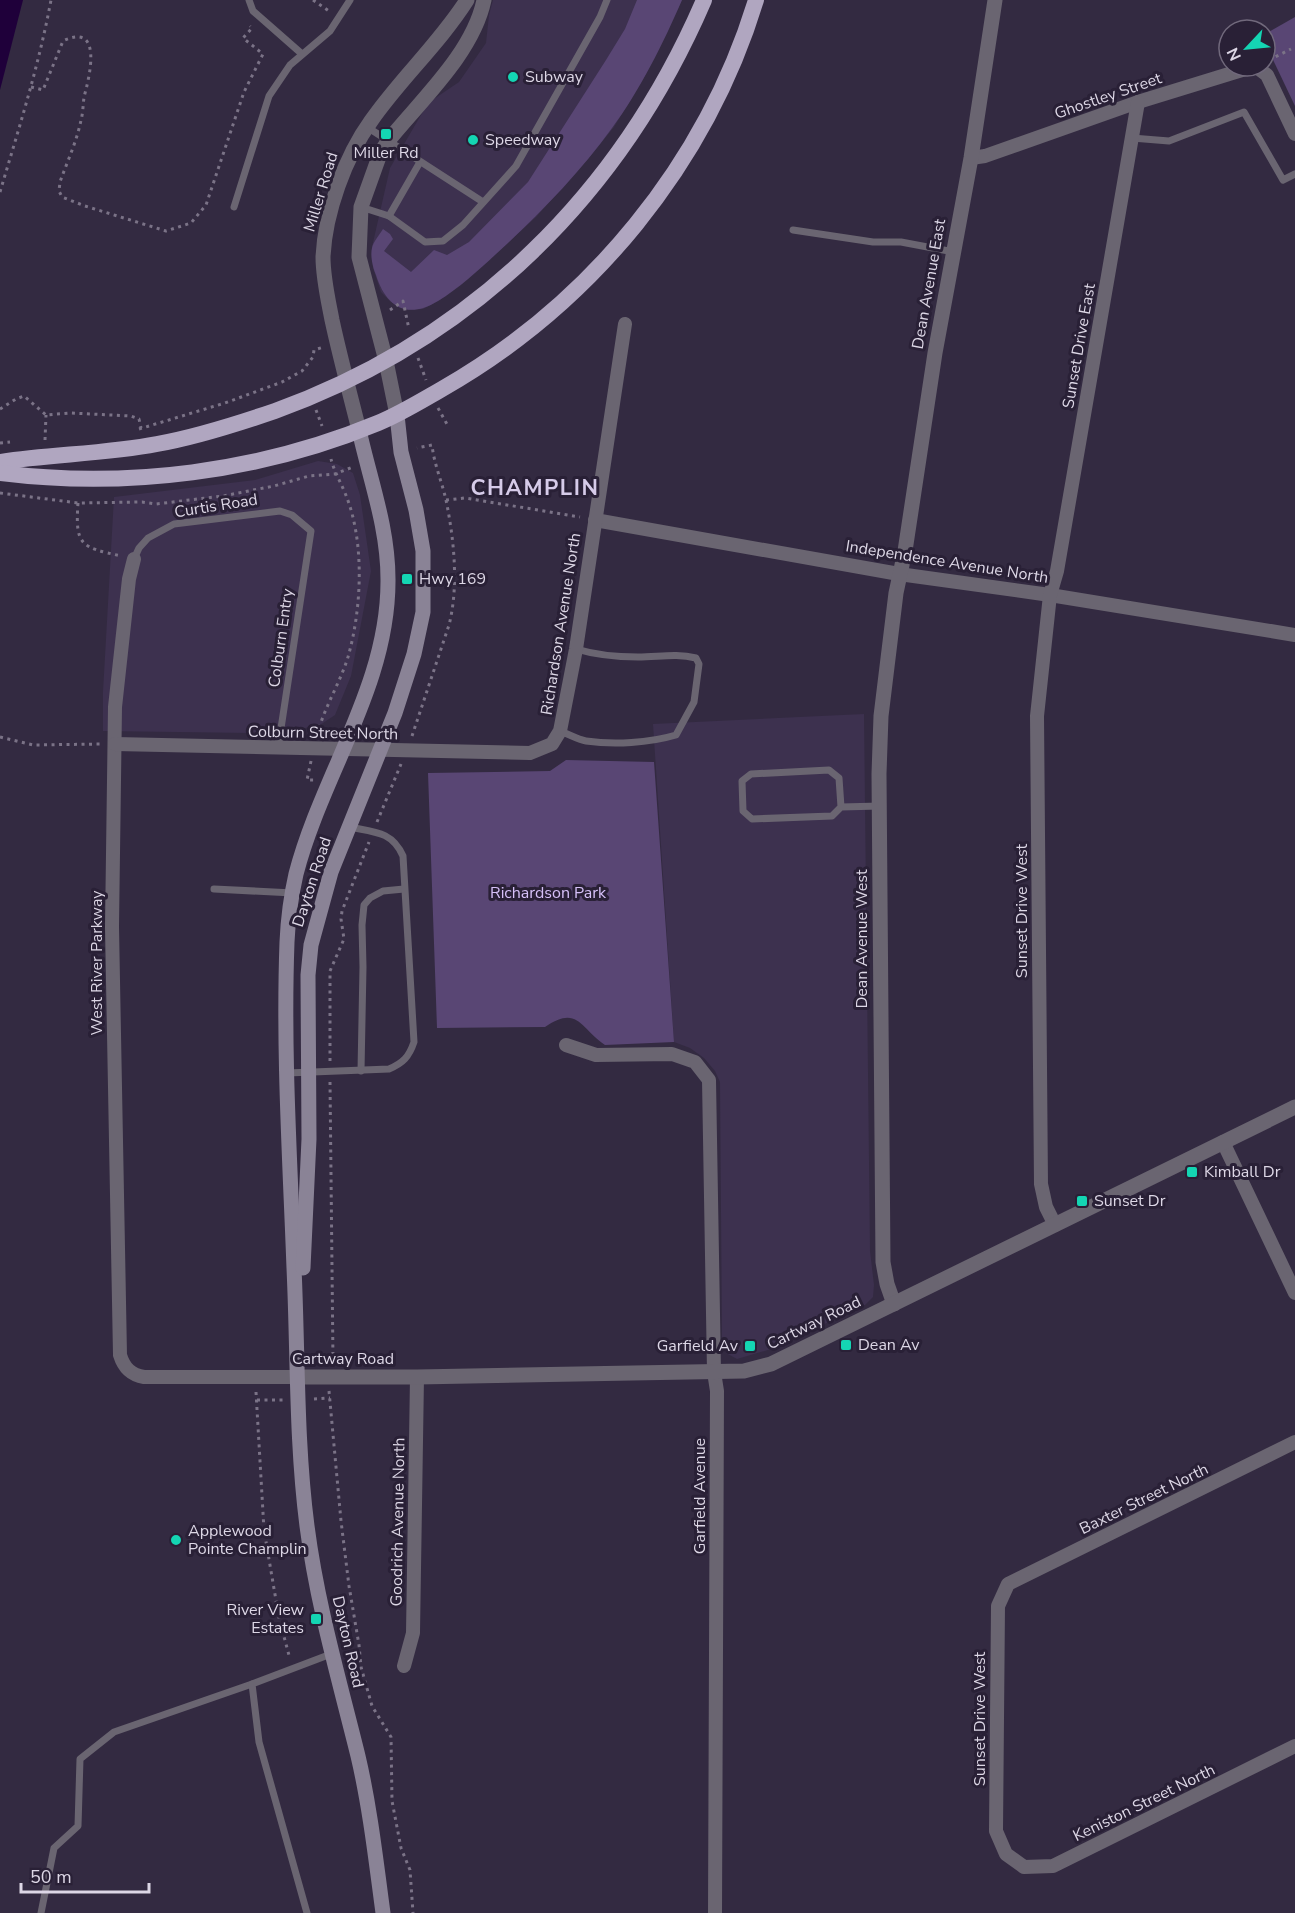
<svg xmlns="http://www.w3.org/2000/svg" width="1295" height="1913" viewBox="0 0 1295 1913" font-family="'Nunito Sans',sans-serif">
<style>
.built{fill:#3d314f}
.green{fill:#594674}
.water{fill:#1f003a}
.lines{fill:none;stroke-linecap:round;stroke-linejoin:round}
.path{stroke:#7b7387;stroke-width:3;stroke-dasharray:3 4.5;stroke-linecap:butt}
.service{stroke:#6a6571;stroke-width:7}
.minor{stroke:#6a6571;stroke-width:14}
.tertiary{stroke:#6a6571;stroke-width:15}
.secondary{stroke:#8a8396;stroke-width:15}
.trunk{stroke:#b0a6c0;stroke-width:16}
.poi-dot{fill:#14d5b3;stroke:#292036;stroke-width:2}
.labels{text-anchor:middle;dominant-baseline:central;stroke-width:6;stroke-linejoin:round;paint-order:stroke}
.poi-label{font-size:16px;fill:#ddd7e6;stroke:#292036;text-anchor:start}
.street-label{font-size:16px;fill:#ddd7e6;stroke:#292036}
.park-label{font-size:16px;fill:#d6c0f8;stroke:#292036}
.district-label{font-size:22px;font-weight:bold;letter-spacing:1.5px;fill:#d6cbe9;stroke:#292036}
</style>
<rect width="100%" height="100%" fill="#332a41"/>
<g class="built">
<polygon points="493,0 682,0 646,74 614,127 593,153 536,217 489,260 440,300 423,309 409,310 391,302 381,292 373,268 372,247 390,168 428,103 459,82 486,43 489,15"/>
<polygon points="318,461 337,464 353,473 360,495 371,571 351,676 335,715 320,725 305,728 251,733 103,731 103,692 114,497 255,480"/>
<polygon points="864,714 870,1251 874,1285 873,1297 865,1305 771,1349 737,1359 726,1353 722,1343 720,1082 715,1071 704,1058 690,1048 674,1042 653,724"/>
</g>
<g class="green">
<path d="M 637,0 L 682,0 C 664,42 639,92 612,128 C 582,170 545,208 508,243 C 486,263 463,286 438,301 C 407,320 386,307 376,275 C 373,268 370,256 372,248 C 373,242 380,234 383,229 L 390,234 L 393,239 L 384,251 L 411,272 L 434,250 L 447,255 L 469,242 L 528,182 L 606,60 L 625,29 Z"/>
<polygon points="1295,17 1295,106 1265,43 1265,34"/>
<path d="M 566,760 L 654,762 L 674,1042 L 605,1045 C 581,1029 578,1004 545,1027 L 437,1028 L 428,773 L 550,771 Z"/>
</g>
<polygon class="water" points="0,0 23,0 0,90"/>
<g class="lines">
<g class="path">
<polyline points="313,0 329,11"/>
<polyline points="1269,60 1291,49"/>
<path d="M 31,87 L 43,90 L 63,41 C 104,21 89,79 84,97 C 83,105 83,113 81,120 C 77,141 67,162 60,182 L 59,191 L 62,197 L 85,206 L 166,231 L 191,223 L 206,205 L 244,92 L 263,54 L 243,38 L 252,28 L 250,26"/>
<path d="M 0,192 C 19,128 39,65 51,0"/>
<polyline points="390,310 403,301 409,329"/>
<polyline points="418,358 426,380"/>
<polyline points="438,408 448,426"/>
<polyline points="0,409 16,399 24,396 46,415 70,413 131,416 139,419 141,428"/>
<polyline points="316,410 322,426"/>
<polyline points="139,429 225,403 282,382 302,371 313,357 314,350 324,347"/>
<polyline points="45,440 46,415"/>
<polyline points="0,443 10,442"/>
<polyline points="0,493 78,503 142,502 156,504 223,496 274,486 309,476 335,474 353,467"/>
<polyline points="446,500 465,498 580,517"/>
<path d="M 78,503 C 75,546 81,547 121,556"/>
<path d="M 317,735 C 324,708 340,683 348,657 C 362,608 365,540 345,493 C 340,481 334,471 331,459"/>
<path d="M 412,736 L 449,625 C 459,586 454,539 446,500 C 442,482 434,464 432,445 L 417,448"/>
<polyline points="0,737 33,745 101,744"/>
<polyline points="311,761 307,780 315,780"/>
<polyline points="377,822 401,764"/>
<polyline points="330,1061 330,971 344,939 341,919 342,911 369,842"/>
<polyline points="330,1082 333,1361"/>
<polyline points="329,1391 341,1521 349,1586 359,1645 361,1667 372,1706 391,1737 392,1801 401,1848 410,1870 413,1913"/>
<polyline points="256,1392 264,1530 279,1618 290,1659"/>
<polyline points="314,1399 330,1398"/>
<polyline points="257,1400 283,1400"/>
</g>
<g class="service">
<polyline points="249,0 253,11 302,54"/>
<polyline points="367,127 483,202"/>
<polyline points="1132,138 1169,141 1244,112 1283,180 1295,174"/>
<polyline points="234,207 269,96 290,65 330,31 350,0"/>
<polyline points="361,207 389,216 425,242 443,241 463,225 516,166 600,17 607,0"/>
<polyline points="389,216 420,162"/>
<polyline points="793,230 873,242 901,242 954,252"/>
<polyline points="134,559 139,548 148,538 174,524 280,511 292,515 311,531 278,748"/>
<path d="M 560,731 C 568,734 579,740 586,741 C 614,745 649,743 676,735 L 694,702 L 699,664 L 696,658 C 676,653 659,657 638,657 C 618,657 596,655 576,649"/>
<polyline points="841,807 839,778 829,770 751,774 742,781 743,811 752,819 832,816 841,807 880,806"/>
<polyline points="214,889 293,893"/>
<polyline points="361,1071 363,967 362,925 364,905 370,898 383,891 404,889"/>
<path d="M 287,1073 L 389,1069 C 403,1063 409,1057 414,1042 L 403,856 C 392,831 374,832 349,827"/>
<polyline points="41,1913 54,1848 78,1826 80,1759 114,1732 252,1684"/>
<polyline points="307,1913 259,1742 252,1684 331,1654"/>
</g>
<g class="minor">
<polyline points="971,158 985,156 1138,102 1255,66 1267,75 1295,134"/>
<polyline points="595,520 899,574 1050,595 1295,635"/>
<path d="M 134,559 L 129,579 L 115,707 L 112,927 L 120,1355 C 124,1368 131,1375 144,1377 L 299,1377"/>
<polyline points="115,744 530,753 552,744 560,731 576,649 625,324"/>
<polyline points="566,1045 596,1055 672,1054 695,1062 709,1080 714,1372 717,1391 715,1913"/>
<polyline points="1223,1142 1295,1293"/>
<polyline points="1055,1225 1046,1207 1041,1184 1037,716 1050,595 1057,571 1138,102"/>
<polyline points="1295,1442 1008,1584 998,1606 996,1831 1006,1854 1024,1867 1053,1866 1295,1746"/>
<polyline points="404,1666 413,1633 417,1377"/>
</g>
<g class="tertiary">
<path d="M 397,415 L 386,361 L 359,257 L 361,207 L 380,154 L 388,141 C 421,100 473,53 484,0"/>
<path d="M 359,430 C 350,394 340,357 332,320 C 328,299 323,278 323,257 C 325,213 345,157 371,121 C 400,79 439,44 467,0"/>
<polyline points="894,1304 887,1284 883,1262 879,774 881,716 896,593 905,551 935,353 971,158 995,0"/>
<polyline points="299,1377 417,1377 744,1371 771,1364 1295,1107"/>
</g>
<g class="secondary">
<path d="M 359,430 C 370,480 388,527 388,579 C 389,685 322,774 296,874 C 291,896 288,919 287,942 C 283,1051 290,1160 294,1268 C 298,1354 296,1441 307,1526 C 317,1604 339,1679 358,1756 C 370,1807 376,1861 383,1913"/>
<polyline points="303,1268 309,1139 308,975 311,945 331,872 395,713 414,654 423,612 423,551 416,510 401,452 397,415"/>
</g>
<g class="trunk">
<path d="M 0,462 C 52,454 105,454 157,444 C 197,437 237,424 275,411 C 474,339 621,193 704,0"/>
<path d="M 0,473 C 127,489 260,472 378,423 C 400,414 421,401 442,389 C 591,304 706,164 756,0"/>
</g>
</g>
<g class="poi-dot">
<circle cx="513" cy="77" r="6"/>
<rect x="380" y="128" width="12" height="12" rx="3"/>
<circle cx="473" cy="140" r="6"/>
<rect x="401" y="573" width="12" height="12" rx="3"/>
<rect x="1186" y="1166" width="12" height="12" rx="3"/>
<rect x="1076" y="1195" width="12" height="12" rx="3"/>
<rect x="840" y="1339" width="12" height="12" rx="3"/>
<rect x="744" y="1340" width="12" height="12" rx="3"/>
<circle cx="176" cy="1540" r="6"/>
<rect x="310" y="1613" width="12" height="12" rx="3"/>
</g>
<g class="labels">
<g class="poi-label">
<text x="525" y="77">Subway</text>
<text x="485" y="140">Speedway</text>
<text x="386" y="153" text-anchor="middle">Miller Rd</text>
<text x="419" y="579">Hwy 169</text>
<text x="1204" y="1172">Kimball Dr</text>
<text x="1094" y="1201">Sunset Dr</text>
<text x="858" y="1345">Dean Av</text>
<text x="738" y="1346" text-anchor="end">Garfield Av</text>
<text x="188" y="1531">Applewood<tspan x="188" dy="18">Pointe Champlin</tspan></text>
<text x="304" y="1610" text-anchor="end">River View<tspan x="304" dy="18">Estates</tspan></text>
</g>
<g class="street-label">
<text transform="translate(1108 96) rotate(-19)">Ghostley Street</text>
<text transform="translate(321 192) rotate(-73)">Miller Road</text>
<text transform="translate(929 284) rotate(-80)">Dean Avenue East</text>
<text transform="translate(1079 346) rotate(-80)">Sunset Drive East</text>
<text transform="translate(216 506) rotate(-9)">Curtis Road</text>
<text transform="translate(947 562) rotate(9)">Independence Avenue North</text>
<text transform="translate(561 624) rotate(-81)">Richardson Avenue North</text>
<text transform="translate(281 638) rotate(-82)">Colburn Entry</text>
<text transform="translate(323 733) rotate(1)">Colburn Street North</text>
<text transform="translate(312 882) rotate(-72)">Dayton Road</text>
<text transform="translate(1022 911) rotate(-90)">Sunset Drive West</text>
<text transform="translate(862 939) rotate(-90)">Dean Avenue West</text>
<text transform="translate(97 963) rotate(-90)">West River Parkway</text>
<text transform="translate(814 1323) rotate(-26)">Cartway Road</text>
<text x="343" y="1359">Cartway Road</text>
<text transform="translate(700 1496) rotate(-90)">Garfield Avenue</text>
<text transform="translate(1144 1499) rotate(-26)">Baxter Street North</text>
<text transform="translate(398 1522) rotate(-89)">Goodrich Avenue North</text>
<text transform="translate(348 1642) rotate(77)">Dayton Road</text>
<text transform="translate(980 1719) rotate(-90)">Sunset Drive West</text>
<text transform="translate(1144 1803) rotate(-26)">Keniston Street North</text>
</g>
<g class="park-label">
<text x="548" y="893">Richardson Park</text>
</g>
<g class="district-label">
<text x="535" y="488">CHAMPLIN</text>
</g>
</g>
<g transform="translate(1247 48) rotate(244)"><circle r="28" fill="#292036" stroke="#71697c" stroke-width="1.5"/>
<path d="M0-4.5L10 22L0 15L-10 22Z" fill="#14d5b3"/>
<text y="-9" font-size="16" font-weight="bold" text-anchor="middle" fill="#ddd7e6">N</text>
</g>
<path d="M21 1883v9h128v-9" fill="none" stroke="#ddd7e6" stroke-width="3"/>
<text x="30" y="1883" font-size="18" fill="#ddd7e6" stroke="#292036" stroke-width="4.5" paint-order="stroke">50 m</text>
</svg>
